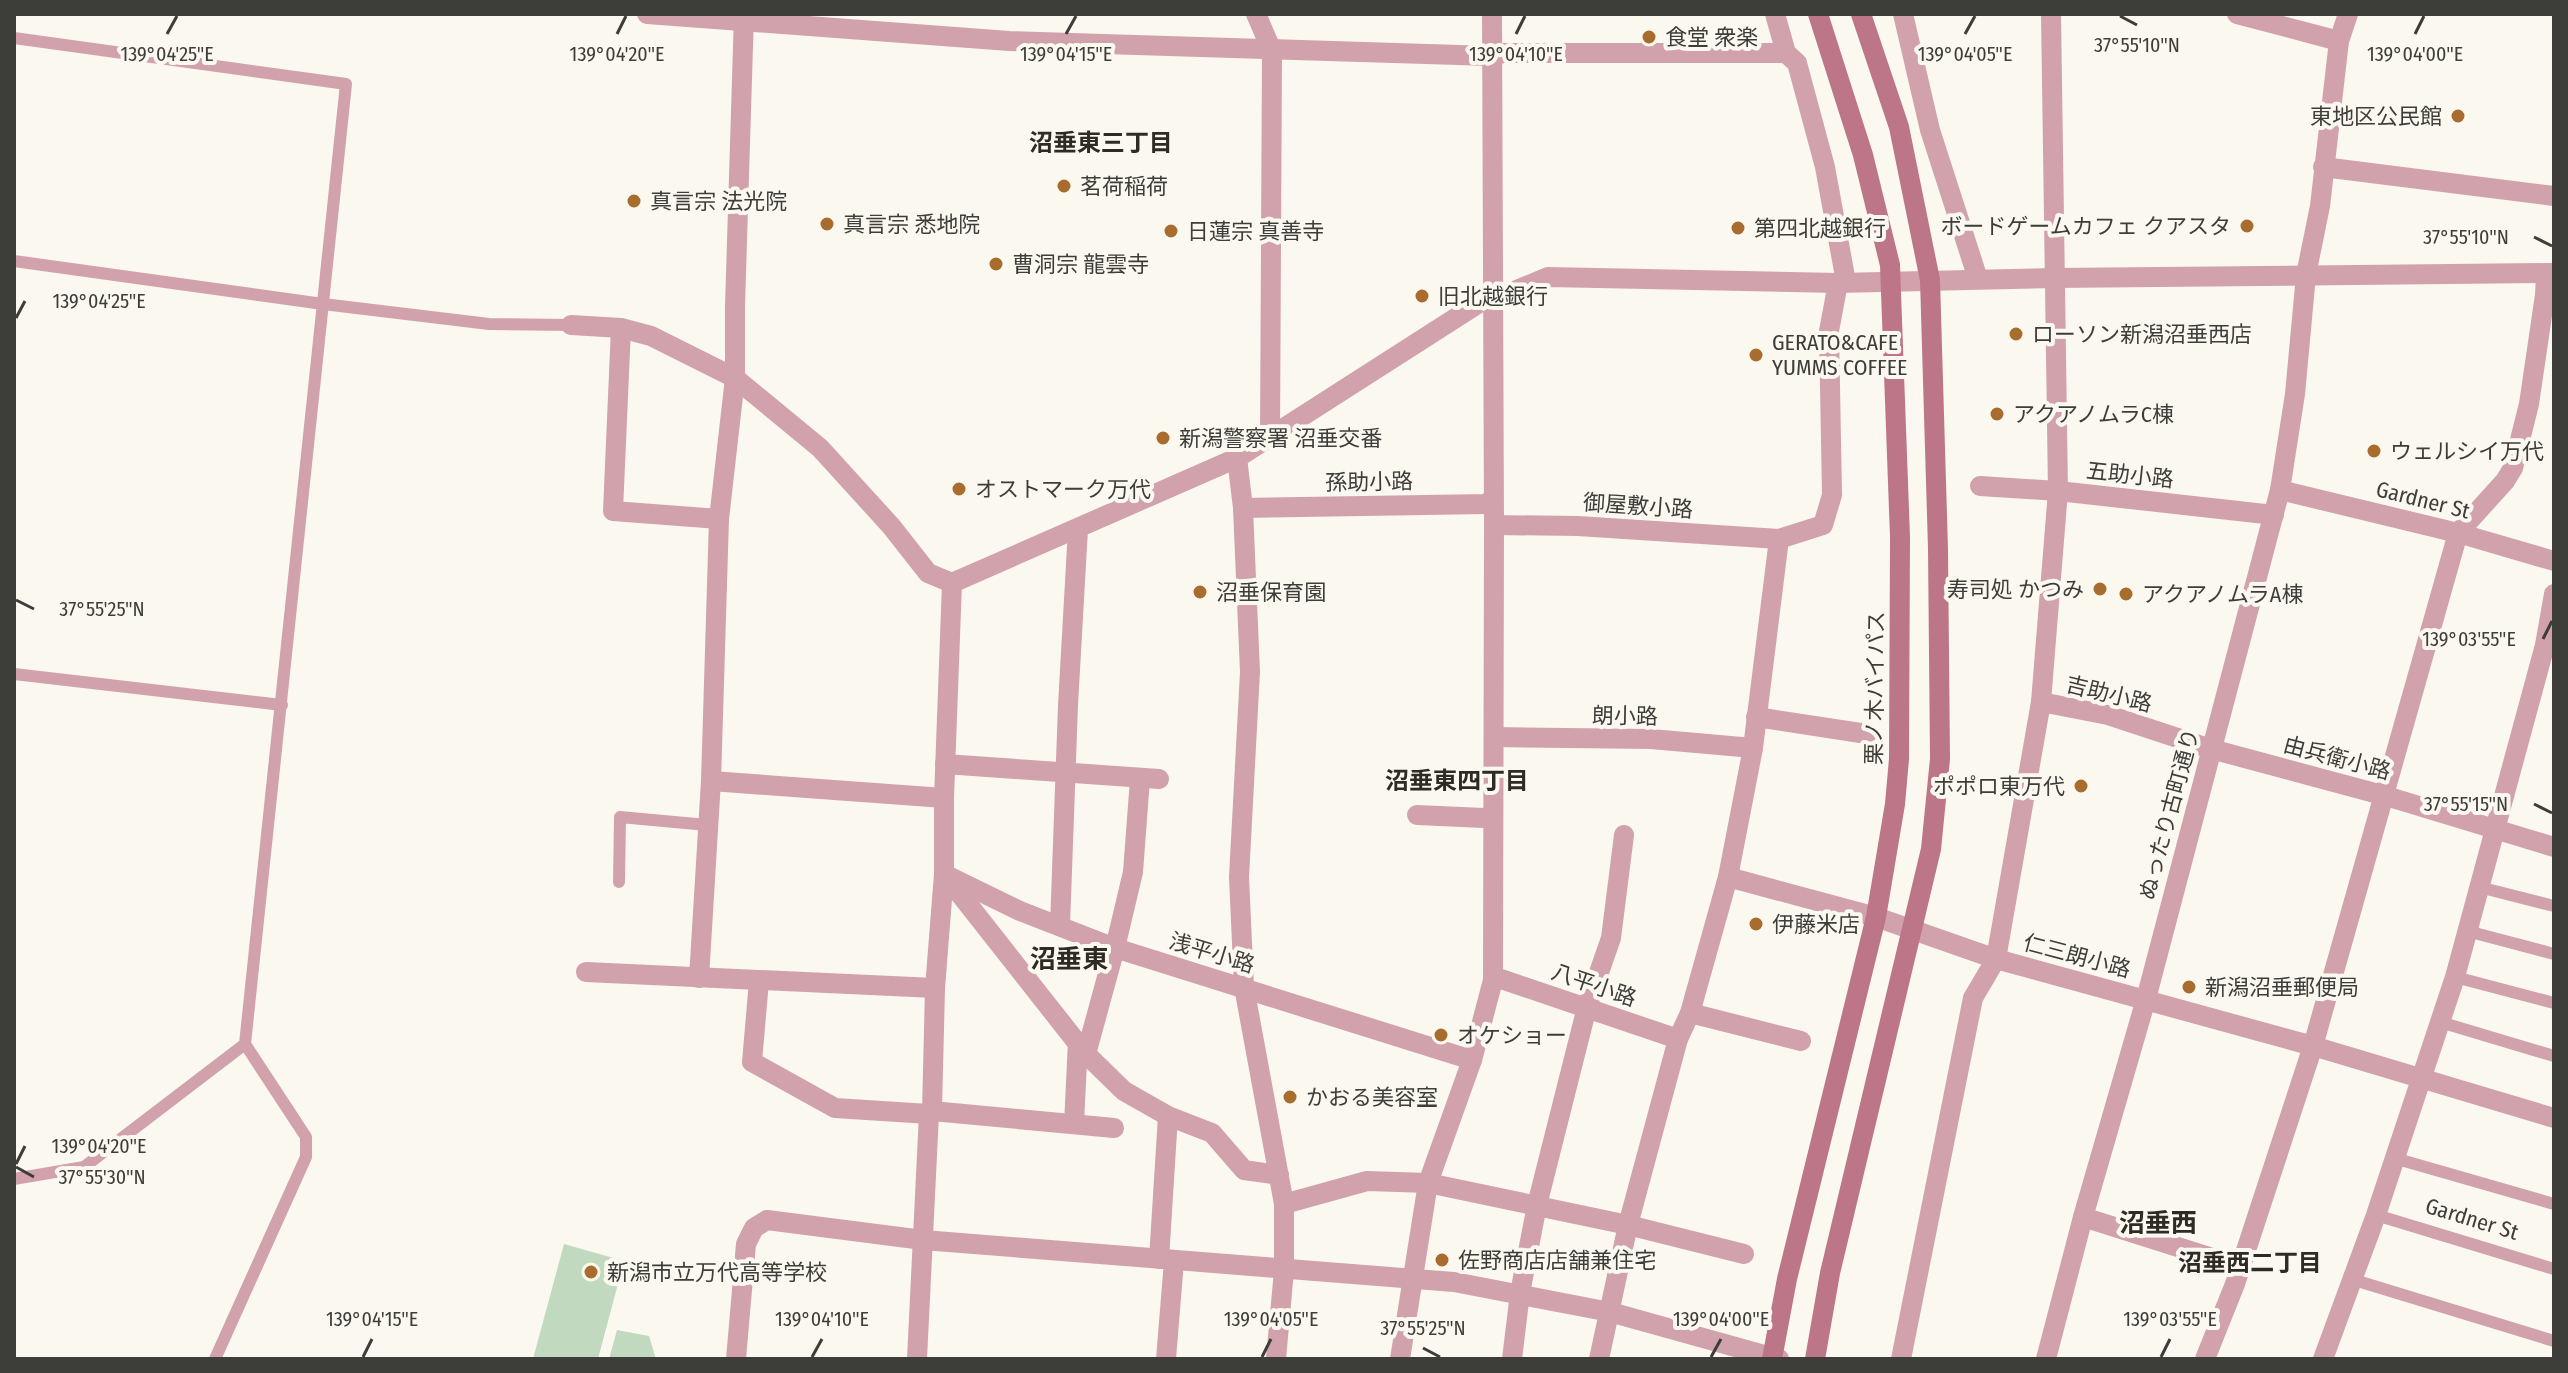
<svg xmlns="http://www.w3.org/2000/svg" width="2568" height="1373" viewBox="0 0 2568 1373" font-family="'Fira Sans Condensed','Noto Sans JP',sans-serif">
	<style>
		.green { fill: #c1d9bf }
		.lines { fill: none; stroke-linecap: round; stroke-linejoin: round }
		.service { stroke: #d2a2ac; stroke-width: 12 }
		.minor { stroke: #d2a2ac; stroke-width: 20 }
		.tertiary { stroke: #d2a2ac; stroke-width: 20 }
		.secondary { stroke: #bc7687; stroke-width: 20 }
		.ticks { fill: none; stroke: #3d3d39; stroke-width: 3 }
		.poi-dot { fill: #a96c2f; stroke: #fbf9ef; stroke-width: 3 }
		.labels { text-anchor: middle; dominant-baseline: central; stroke-width: 8; stroke-linejoin: round; paint-order: stroke }
		.poi-label { font-size: 22px; fill: #3d3d39; stroke: #fbf9ef; text-anchor: start }
		.street-label { font-size: 22px; fill: #3d3d39; stroke: #fbf9ef }
		.neighbourhood-label { font-size: 24px; font-weight: bold; fill: #2d2b24; stroke: #fbf9ef }
		.quarter-label { font-size: 26px; font-weight: bold; fill: #2d2b24; stroke: #fbf9ef }
		.ticks-label { font-size: 20px; text-anchor: middle; fill: #3d3d39; stroke: #fbf9ef; stroke-width: 8; stroke-linejoin: round; paint-order: stroke }
	</style>
	<rect width="100%" height="100%" fill="#fbf9ef"/>
	<g class="green">
		<polygon points="564,1244 624,1261 598,1359 533,1359"/>
		<polygon points="617,1330 649,1336 656,1359 609,1359"/>
	</g>
	<g class="lines">
		<g class="service">
			<polyline points="14,38 346,84 245,1044 84,1167 14,1179"/>
			<polyline points="14,261 323,304 489,324 571,325"/>
			<polyline points="14,674 282,705"/>
			<polyline points="619,882 620,817 707,825"/>
			<polyline points="2479,887 2554,906"/>
			<polyline points="2467,931 2554,954"/>
			<polyline points="2455,977 2554,1003"/>
			<polyline points="2440,1022 2554,1056"/>
			<polyline points="2394,1158 2554,1204"/>
			<polyline points="2376,1215 2554,1269"/>
			<polyline points="2351,1279 2554,1341"/>
			<polyline points="215,1359 306,1157 306,1137 245,1044"/>
		</g>
		<g class="minor">
			<polyline points="647,14 1009,41 1491,56 1503,53 1786,53"/>
			<polyline points="1256,14 1272,51 1270,436"/>
			<polyline points="1775,14 1786,53 1797,63 1825,167 1846,282"/>
			<polyline points="1903,14 1930,130 1978,279"/>
			<polyline points="2237,14 2339,41"/>
			<polyline points="2323,167 2554,196"/>
			<polyline points="571,325 621,328 651,336 735,378 820,448 891,526 928,573 952,583"/>
			<polyline points="621,328 613,511 719,519"/>
			<polyline points="1237,458 1243,508 1250,672 1239,877 1244,987 1284,1204 1284,1270 1276,1359"/>
			<polyline points="1980,486 2058,491 2274,515"/>
			<polyline points="2280,490 2458,533 2554,561"/>
			<polyline points="1243,508 1487,504 1493,498"/>
			<polyline points="1494,525 1578,526 1779,539 1823,525 1832,495 1829,331 1838,283"/>
			<polyline points="2041,702 2108,715 2211,749 2386,796 2554,847"/>
			<polyline points="1756,717 1867,734"/>
			<polyline points="1494,737 1651,739 1753,748"/>
			<polyline points="945,764 1159,779"/>
			<polyline points="711,781 944,798"/>
			<polyline points="1417,815 1484,818 1492,815"/>
			<polyline points="944,874 1020,911 1115,948 1472,1060"/>
			<polyline points="1728,877 1876,917 1996,959 2313,1046 2554,1118"/>
			<polyline points="949,880 1086,1054 1124,1091 1168,1116 1212,1133 1244,1170 1279,1175"/>
			<polyline points="1060,926 1068,705 1078,529"/>
			<polyline points="586,972 935,988"/>
			<polyline points="699,978 711,781 719,519 735,378 735,306 744,14"/>
			<polyline points="1493,980 1501,979 1678,1039"/>
			<polyline points="759,981 752,1062 835,1108 929,1114"/>
			<polyline points="1690,1013 1801,1041"/>
			<polyline points="1086,1054 1115,948 1133,872 1140,779"/>
			<polyline points="932,1111 1114,1128"/>
			<polyline points="1074,1124 1078,1041"/>
			<polyline points="1284,1204 1367,1181 1428,1183 1628,1225 1744,1254"/>
			<polyline points="2083,1217 2241,1267"/>
			<polyline points="1159,1259 1168,1116"/>
			<polyline points="736,1359 746,1244 754,1228 767,1220 923,1240 1454,1282 1610,1312 1779,1359"/>
			<polyline points="1166,1359 1174,1261"/>
			<polyline points="1512,1359 1520,1293 1537,1205 1587,1007 1611,938 1624,835"/>
			<polyline points="1599,1359 1628,1225 1678,1039 1690,1013 1728,877 1753,748 1779,539"/>
			<polyline points="1901,1359 1973,998 1996,959 2041,702 2058,491 2051,14"/>
			<polyline points="2046,1359 2083,1217 2146,999 2280,490 2295,394 2306,275 2320,206 2339,41 2348,14"/>
			<polyline points="2205,1359 2235,1284 2313,1046 2458,533 2505,481 2513,468 2529,404 2545,295 2546,273"/>
			<polyline points="2323,1359 2376,1215 2455,977 2545,645 2554,594"/>
		</g>
		<g class="tertiary">
			<polyline points="917,1359 929,1114 932,1111 935,988 944,874 944,798 952,583 1237,458 1479,303 1493,300 1548,277 1838,283 2054,278 2554,273"/>
			<polyline points="1400,1359 1428,1183 1472,1060 1493,980 1494,525 1492,14"/>
		</g>
		<g class="secondary">
			<polyline points="1772,1359 1787,1279 1876,917 1895,804 1899,759 1900,537 1890,265 1863,155 1818,14"/>
			<polyline points="1815,1359 1830,1273 1931,849 1940,759 1938,549 1930,280 1899,127 1861,14"/>
		</g>
	</g>
	<path class="ticks" d="M2120,16L2137,25M167,34L177,16M617,34L626,16M1066,34L1076,16M1516,34L1525,16M1965,34L1975,16M2415,34L2424,16M2534,237L2552,246M16,318L25,301M16,600L34,609M2543,639L2552,621M2534,804L2552,813M16,1164L25,1146M16,1167L34,1177M1423,1348L1440,1357M363,1357L372,1339M812,1357L822,1339M1262,1357L1271,1339M1711,1357L1721,1339M2161,1357L2170,1339"/>
	<g class="poi-dot">
		<circle cx="1649" cy="37" r="8"/>
		<circle cx="2458" cy="116" r="8"/>
		<circle cx="1064" cy="186" r="8"/>
		<circle cx="634" cy="201" r="8"/>
		<circle cx="827" cy="224" r="8"/>
		<circle cx="2247" cy="226" r="8"/>
		<circle cx="1738" cy="228" r="8"/>
		<circle cx="1171" cy="231" r="8"/>
		<circle cx="996" cy="264" r="8"/>
		<circle cx="1422" cy="296" r="8"/>
		<circle cx="2016" cy="334" r="8"/>
		<circle cx="1756" cy="355" r="8"/>
		<circle cx="1997" cy="414" r="8"/>
		<circle cx="1163" cy="438" r="8"/>
		<circle cx="2374" cy="451" r="8"/>
		<circle cx="959" cy="489" r="8"/>
		<circle cx="2100" cy="589" r="8"/>
		<circle cx="1200" cy="592" r="8"/>
		<circle cx="2126" cy="594" r="8"/>
		<circle cx="2081" cy="786" r="8"/>
		<circle cx="1756" cy="924" r="8"/>
		<circle cx="2189" cy="987" r="8"/>
		<circle cx="1441" cy="1035" r="8"/>
		<circle cx="1290" cy="1097" r="8"/>
		<circle cx="1442" cy="1260" r="8"/>
		<circle cx="591" cy="1272" r="8"/>
	</g>
	<g class="labels">
		<g class="poi-label">
			<text x="1665" y="37">食堂 衆楽</text>
			<text x="2442" y="116" text-anchor="end">東地区公民館</text>
			<text x="1080" y="186">茗荷稲荷</text>
			<text x="650" y="201">真言宗 法光院</text>
			<text x="843" y="224">真言宗 悉地院</text>
			<text x="2231" y="226" text-anchor="end">ボードゲームカフェ クアスタ</text>
			<text x="1754" y="228">第四北越銀行</text>
			<text x="1187" y="231">日蓮宗 真善寺</text>
			<text x="1012" y="264">曹洞宗 龍雲寺</text>
			<text x="1438" y="296">旧北越銀行</text>
			<text x="2032" y="334">ローソン新潟沼垂西店</text>
			<text x="1772" y="342">GERATO&amp;CAFE<tspan x="1772" dy="25">YUMMS COFFEE</tspan></text>
			<text x="2013" y="414">アクアノムラC棟</text>
			<text x="1179" y="438">新潟警察署 沼垂交番</text>
			<text x="2390" y="451">ウェルシイ万代</text>
			<text x="975" y="489">オストマーク万代</text>
			<text x="2084" y="589" text-anchor="end">寿司処 かつみ</text>
			<text x="1216" y="592">沼垂保育園</text>
			<text x="2142" y="594">アクアノムラA棟</text>
			<text x="2065" y="786" text-anchor="end">ポポロ東万代</text>
			<text x="1772" y="924">伊藤米店</text>
			<text x="2205" y="987">新潟沼垂郵便局</text>
			<text x="1457" y="1035">オケショー</text>
			<text x="1306" y="1097">かおる美容室</text>
			<text x="1458" y="1260">佐野商店店舗兼住宅</text>
			<text x="607" y="1272">新潟市立万代高等学校</text>
		</g>
		<g class="street-label">
			<text transform="translate(2130 475) rotate(6)">五助小路</text>
			<text transform="translate(1369 482) rotate(-1)">孫助小路</text>
			<text transform="translate(2423 500) rotate(14)">Gardner St</text>
			<text transform="translate(1638 506) rotate(4)">御屋敷小路</text>
			<text transform="translate(1875 688) rotate(-89)">栗ノ木バイパス</text>
			<text transform="translate(2109 694) rotate(14)">吉助小路</text>
			<text transform="translate(1625 716) rotate(1)">朗小路</text>
			<text transform="translate(2337 758) rotate(15)">由兵衛小路</text>
			<text transform="translate(2169 814) rotate(-75)">ぬったり古町通り</text>
			<text transform="translate(1212 953) rotate(17)">浅平小路</text>
			<text transform="translate(2077 956) rotate(15)">仁三朗小路</text>
			<text transform="translate(1594 985) rotate(19)">八平小路</text>
			<text transform="translate(2472 1219) rotate(17)">Gardner St</text>
		</g>
		<g class="neighbourhood-label">
			<text x="1101" y="143">沼垂東三丁目</text>
			<text x="1457" y="781">沼垂東四丁目</text>
			<text x="2250" y="1263">沼垂西二丁目</text>
		</g>
		<g class="quarter-label">
			<text x="1069" y="959">沼垂東</text>
			<text x="2158" y="1223">沼垂西</text>
		</g>
	</g>
	<g class="ticks-label">
		<text x="2137" y="52">37°55'10"N</text>
		<text x="167" y="61">139°04'25"E</text>
		<text x="617" y="61">139°04'20"E</text>
		<text x="1066" y="61">139°04'15"E</text>
		<text x="1516" y="61">139°04'10"E</text>
		<text x="1965" y="61">139°04'05"E</text>
		<text x="2415" y="61">139°04'00"E</text>
		<text x="2466" y="244">37°55'10"N</text>
		<text x="99" y="308">139°04'25"E</text>
		<text x="102" y="616">37°55'25"N</text>
		<text x="2469" y="646">139°03'55"E</text>
		<text x="2466" y="811">37°55'15"N</text>
		<text x="99" y="1153">139°04'20"E</text>
		<text x="102" y="1184">37°55'30"N</text>
		<text x="372" y="1326">139°04'15"E</text>
		<text x="822" y="1326">139°04'10"E</text>
		<text x="1271" y="1326">139°04'05"E</text>
		<text x="1721" y="1326">139°04'00"E</text>
		<text x="2170" y="1326">139°03'55"E</text>
		<text x="1423" y="1335">37°55'25"N</text>
	</g>
	<rect width="2568" height="1373" fill="none" stroke="#3d3d39" stroke-width="32"/>
</svg>
